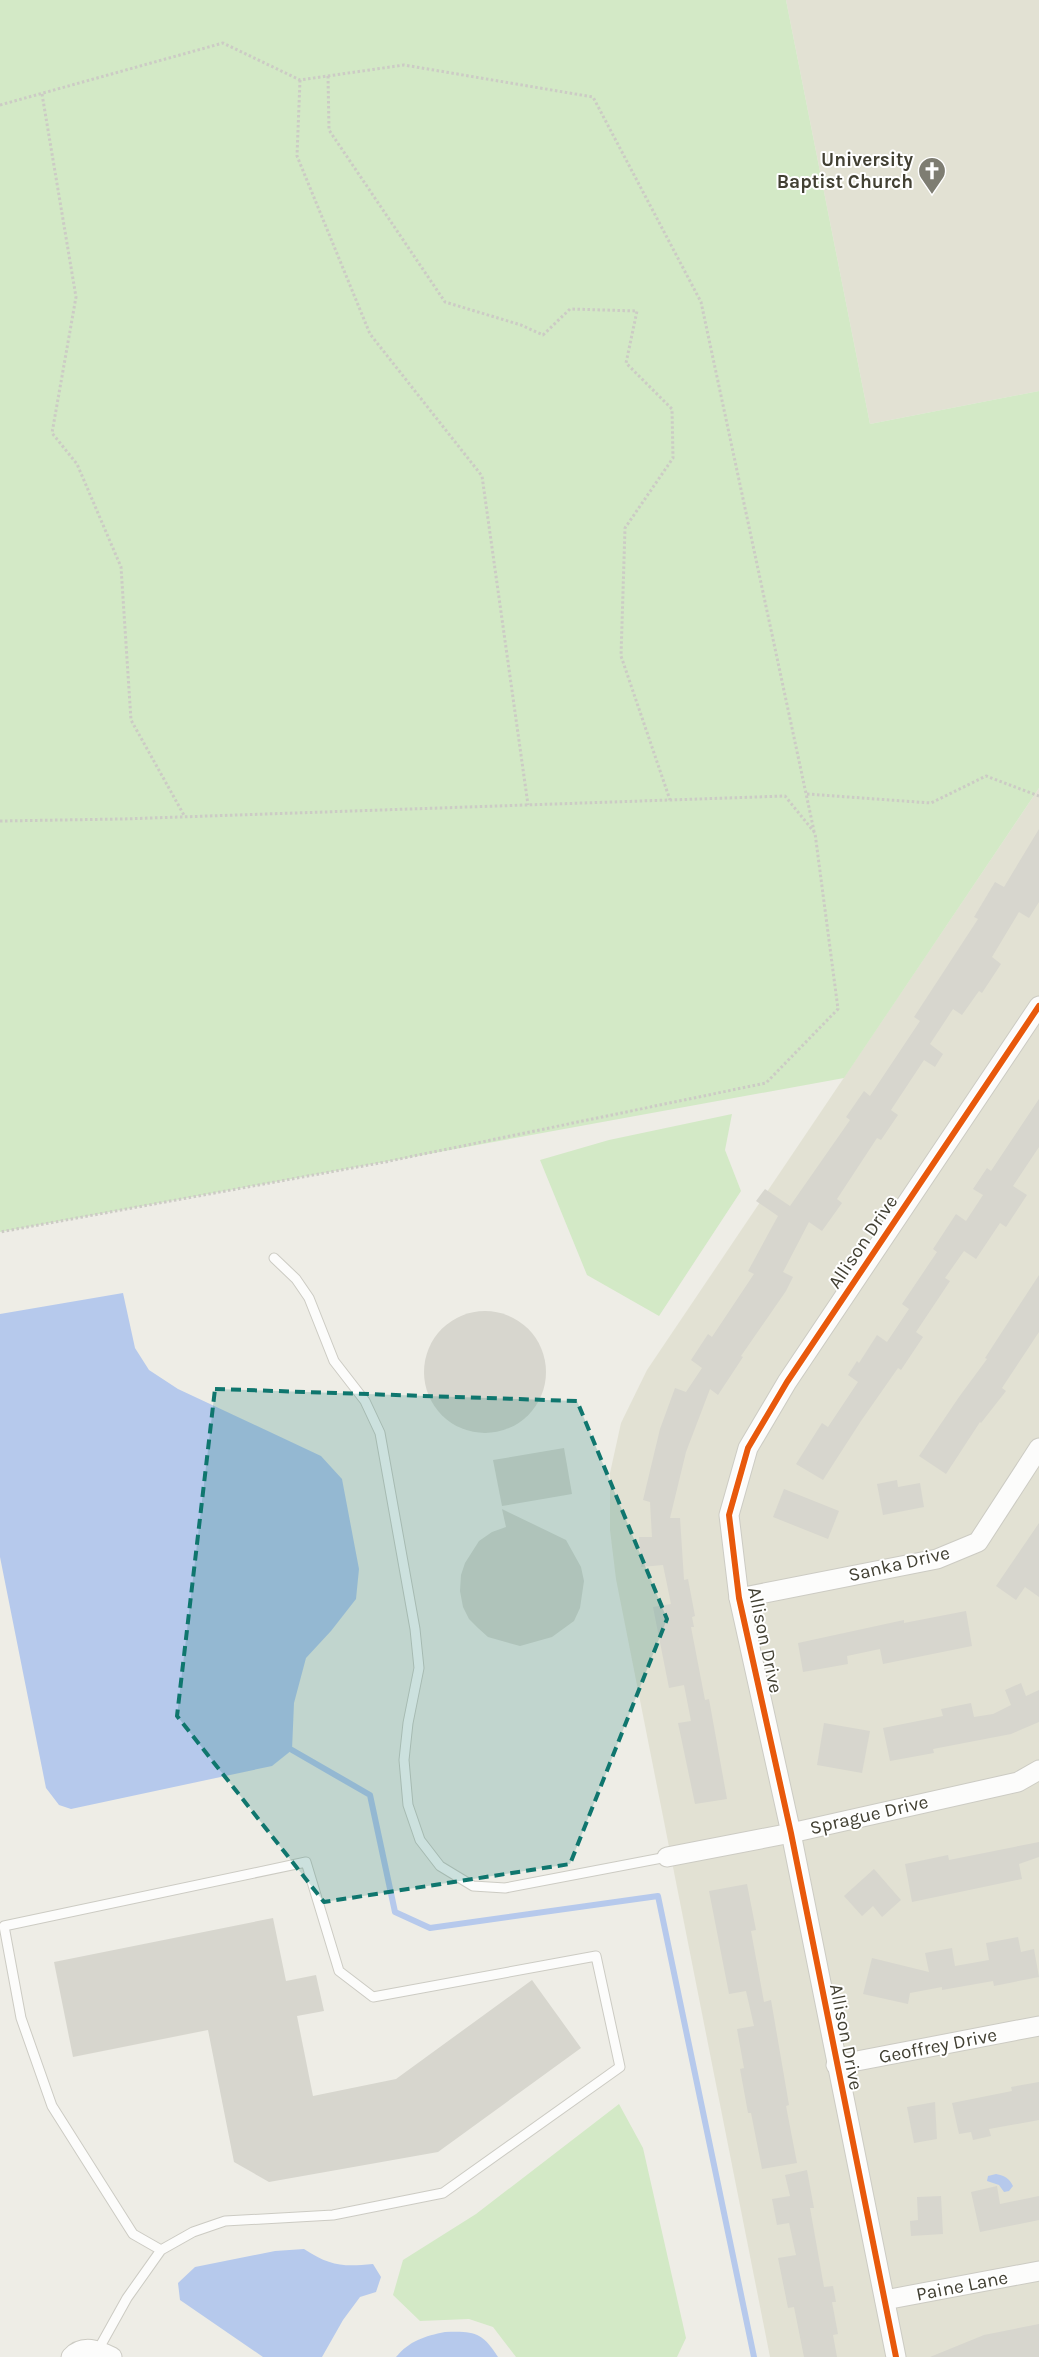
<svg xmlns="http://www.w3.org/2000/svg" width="1039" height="2357" viewBox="0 0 1039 2357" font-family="Karla,sans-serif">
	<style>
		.residential { fill: #e2e1d3 }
		.green { fill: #d3e9c6 }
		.water { fill: #b6c9ec }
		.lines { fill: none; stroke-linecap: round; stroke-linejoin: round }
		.stream { stroke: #b6c9ec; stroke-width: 6 }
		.building { fill: #d7d6ce }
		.lane-casing { stroke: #cccbc3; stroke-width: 11 }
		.street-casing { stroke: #cccbc3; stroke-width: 21 }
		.path { stroke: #cccbc5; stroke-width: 3; stroke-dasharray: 2.5 2.5; stroke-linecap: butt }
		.lane { stroke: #fcfcfb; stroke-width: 9 }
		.street { stroke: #fcfcfb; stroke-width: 19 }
		.cycleway-casing { stroke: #fff; stroke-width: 9 }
		.cycleway { stroke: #e8590c; stroke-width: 6 }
		.marked { fill: #0f766e; fill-opacity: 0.2; stroke: #0f766e; stroke-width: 4; stroke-dasharray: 10 6; stroke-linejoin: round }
		.labels { text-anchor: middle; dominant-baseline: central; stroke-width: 4; stroke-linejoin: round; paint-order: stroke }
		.poi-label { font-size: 19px; font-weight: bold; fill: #424033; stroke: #fff; text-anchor: end }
		.street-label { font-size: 19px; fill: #424033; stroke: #fff }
	</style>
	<rect width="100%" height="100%" fill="#eeede6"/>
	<g class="residential">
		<polygon points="786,0 1039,0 1039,391 870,424"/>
		<polygon points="1039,788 1039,2357 770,2357 616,1579 610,1530 610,1473 621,1423 647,1370"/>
	</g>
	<g class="green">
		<polygon points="0,0 786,0 870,424 1039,391 1039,788 844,1078 0,1232"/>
		<polygon points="732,1114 725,1150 741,1191 659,1316 587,1275 540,1160 609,1140"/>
		<polygon points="619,2104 643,2148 686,2338 677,2357 516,2357 493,2327 469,2319 420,2321 393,2295 403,2260 476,2214"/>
	</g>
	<g class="water">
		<polygon points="123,1293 135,1348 149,1370 178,1389 321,1456 342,1479 359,1569 356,1599 331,1631 306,1658 294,1703 292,1750 272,1766 71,1809 59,1805 46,1788 0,1557 0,1314"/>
		<path d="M996,2174C1005,2176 1009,2178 1013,2186L1009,2191L1004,2192L999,2185L987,2181L988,2176Z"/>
		<path d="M304,2249C330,2266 343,2267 373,2264L381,2277L376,2292L360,2297L343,2320L322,2357H263L180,2300L178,2283L195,2267L275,2251Z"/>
		<path d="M445,2332C474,2331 482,2332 498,2357H396C409,2341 425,2336 445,2332Z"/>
	</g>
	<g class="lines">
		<polyline class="stream" points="292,1750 370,1795 395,1912 430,1928 658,1896 754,2357"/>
	</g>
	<g class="building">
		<polygon points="1039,829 1039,902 1029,918 1019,912 992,957 1001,964 982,993 979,991 962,1015 953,1009 930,1044 943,1054 935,1067 924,1060 891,1110 898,1115 881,1140 877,1138 837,1199 842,1203 822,1231 809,1222 783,1272 793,1277 786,1291 741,1356 743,1357 718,1395 710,1389 686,1452 670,1518 680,1518 684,1580 688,1579 695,1616 692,1617 694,1627 691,1627 705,1700 709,1699 727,1799 695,1804 678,1723 691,1721 684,1685 669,1688 653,1607 671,1604 663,1565 641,1567 639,1537 652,1537 650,1502 643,1500 660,1429 675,1388 686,1392 702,1368 691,1360 708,1334 712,1337 754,1274 748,1271 778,1216 756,1201 765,1189 790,1206 850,1120 846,1117 864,1091 870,1096 920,1021 914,1017 978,919 974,917 995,882 1004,887"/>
		<polygon points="1039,1099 1039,1147 1013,1186 1027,1195 1006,1227 1000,1223 976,1259 964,1251 945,1278 950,1281 916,1332 923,1337 901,1370 898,1368 861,1421 823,1480 796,1464 822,1423 828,1427 858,1382 848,1375 857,1361 859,1363 877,1335 887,1342 909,1309 902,1304 937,1252 933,1249 956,1214 966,1221 983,1195 973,1189 987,1168 991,1171"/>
		<polygon points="1039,1275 1039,1332 1002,1388 1006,1391 981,1423 980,1422 946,1474 919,1456 959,1397 987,1359 985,1358"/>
		<circle cx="485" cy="1372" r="61"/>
		<polygon points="564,1448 572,1494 502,1506 493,1460"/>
		<polygon points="897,1480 898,1487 920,1483 924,1507 883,1515 877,1484"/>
		<polygon points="784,1489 839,1511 828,1539 773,1517"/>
		<polygon points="502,1509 566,1540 581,1567 584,1581 580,1608 574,1621 552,1637 520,1646 488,1637 478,1628 469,1619 463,1607 460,1591 461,1575 465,1563 479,1541 492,1532 506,1527"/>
		<polygon points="1039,1523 1039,1597 1025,1587 1016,1600 996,1586"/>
		<polygon points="966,1611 972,1646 883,1664 880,1649 847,1656 848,1664 803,1672 798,1643 904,1620 904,1623"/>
		<polygon points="1021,1683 1026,1696 1039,1690 1039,1722 1011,1734 933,1749 934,1753 890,1761 883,1728 943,1716 941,1709 971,1703 974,1717 993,1714 1011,1705 1005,1690"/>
		<polygon points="824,1723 870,1731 862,1773 817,1765"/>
		<polygon points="1039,1842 1039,1857 1019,1864 1022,1879 912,1902 905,1864 948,1855 949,1860"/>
		<polygon points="874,1869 901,1900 882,1917 873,1906 862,1916 844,1896"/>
		<polygon points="747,1884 756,1930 751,1931 764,2002 771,2000 789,2105 786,2106 797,2163 762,2169 751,2113 748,2113 740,2069 744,2068 737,2029 754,2026 746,1991 729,1994 709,1891"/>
		<polygon points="273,1918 286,1981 316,1975 324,2011 297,2016 313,2096 396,2079 532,1980 581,2048 438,2152 269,2182 234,2162 208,2030 73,2057 54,1962"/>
		<polygon points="1018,1937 1021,1952 1034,1949 1039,1977 994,1986 993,1981 942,1990 942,1987 910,1993 908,2004 863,1994 872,1958 929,1972 925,1953 952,1948 955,1966 989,1960 986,1943"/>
		<polygon points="1039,2082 1039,2120 989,2129 991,2136 973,2140 971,2132 959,2134 952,2103 1012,2091 1011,2087"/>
		<polygon points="935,2102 937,2139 914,2143 907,2107"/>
		<polygon points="807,2170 814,2208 810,2208 824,2287 833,2286 836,2302 832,2302 838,2334 833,2335 837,2357 804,2357 794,2307 788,2308 778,2258 796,2255 789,2223 777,2225 772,2199 790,2196 785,2175"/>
		<polygon points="997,2186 1000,2204 1039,2196 1039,2220 980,2232 971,2192"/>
		<polygon points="941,2196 943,2234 911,2236 910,2221 918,2220 917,2197"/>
		<polygon points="1039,2324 1039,2357 930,2357 984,2335"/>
	</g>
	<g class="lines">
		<defs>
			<g id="lane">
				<polyline points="274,1258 296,1279 309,1298 334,1361 365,1401 380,1433 415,1629 419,1668 408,1723 404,1760 408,1805 420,1840 440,1866 473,1886 505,1888 667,1857"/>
				<polyline points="98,2350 127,2298 161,2250 193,2232 225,2221 333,2215 443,2193 620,2067 596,1956 373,1997 339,1971 306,1862 4,1926 21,2018 52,2106 133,2234 161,2250"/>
			</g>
			<g id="street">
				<polyline points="739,1598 937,1559 978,1542 1039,1448"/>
				<polyline points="667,1857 791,1833 1018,1782 1039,1770"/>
				<polyline points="836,2065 1039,2026"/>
				<polyline points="885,2300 1039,2271"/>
				<path d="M71,2357C83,2344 98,2350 112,2357"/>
				<polyline points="896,2357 791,1833 739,1598 729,1515 748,1448 787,1382 1039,1006"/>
			</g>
		</defs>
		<use href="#lane" class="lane-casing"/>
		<use href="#street" class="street-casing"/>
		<g class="path">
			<polyline points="328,76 329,130 445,302 521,325 543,335 570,309 637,311 626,363 672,409 673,458 625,528 621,656 670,800"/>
			<polyline points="300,80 297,156 370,334 482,476 528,805"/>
			<polyline points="42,94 76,297 52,433 77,464 121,567 131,720 185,817"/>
			<polyline points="0,105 223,43 300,80 404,65 593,97 701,302 814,831"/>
			<polyline points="807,794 931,803 986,776 1039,796"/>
			<polyline points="0,821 122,819 785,796 815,833 838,1009 766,1083 385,1162 0,1232"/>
		</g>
		<use href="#lane" class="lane"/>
		<use href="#street" class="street"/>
		<defs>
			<polyline id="cycleway" points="896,2357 791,1833 739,1598 729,1515 748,1448 787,1382 1039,1006"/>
		</defs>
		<use href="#cycleway" class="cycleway-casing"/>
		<use href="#cycleway" class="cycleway"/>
	</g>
	<path class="marked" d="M215,1389L577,1401L667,1619L570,1864L324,1902L177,1716Z"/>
	<defs>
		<symbol id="church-pin" viewBox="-11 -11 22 30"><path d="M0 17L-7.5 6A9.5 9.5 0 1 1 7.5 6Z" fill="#7e7d72" stroke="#fff"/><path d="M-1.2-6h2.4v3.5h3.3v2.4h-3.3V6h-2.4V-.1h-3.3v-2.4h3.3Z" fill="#fff"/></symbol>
	</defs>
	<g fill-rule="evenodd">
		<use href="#church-pin" x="916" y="155" width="32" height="43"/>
	</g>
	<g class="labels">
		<g class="poi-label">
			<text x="913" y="160">University<tspan x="913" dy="22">Baptist Church</tspan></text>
		</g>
		<g class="street-label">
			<text transform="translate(863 1242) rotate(-56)">Allison Drive</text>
			<text transform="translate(899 1564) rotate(-13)">Sanka Drive</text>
			<text transform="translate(765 1640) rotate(78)">Allison Drive</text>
			<text transform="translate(869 1815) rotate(-13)">Sprague Drive</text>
			<text transform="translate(846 2037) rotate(79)">Allison Drive</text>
			<text transform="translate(938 2046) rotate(-11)">Geoffrey Drive</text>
			<text transform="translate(962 2286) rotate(-11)">Paine Lane</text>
		</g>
	</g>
</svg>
